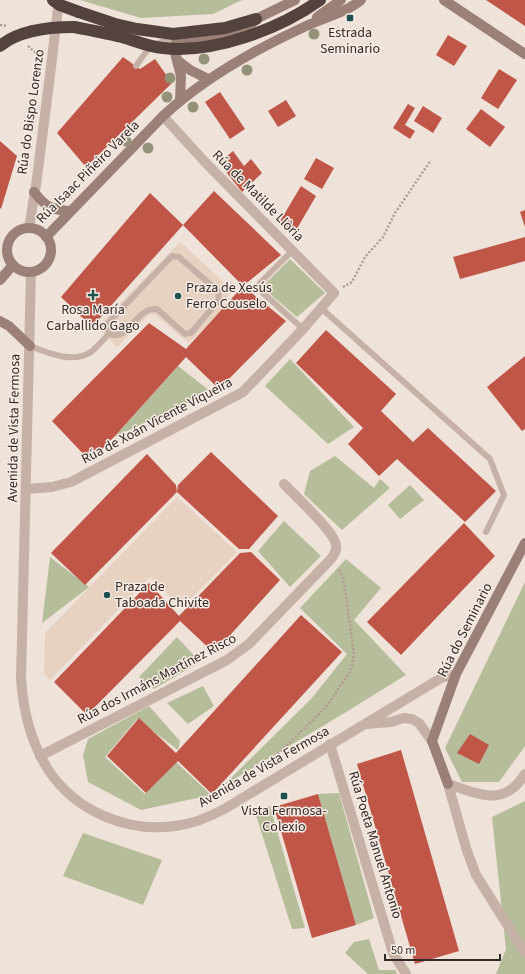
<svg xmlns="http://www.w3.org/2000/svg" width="525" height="974" viewBox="0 0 525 974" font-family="'Source Sans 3',sans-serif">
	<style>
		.green { fill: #b6bd9a }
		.plaza { fill: #e7d1c0 }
		.building { fill: #bf5647 }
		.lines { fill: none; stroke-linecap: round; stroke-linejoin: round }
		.path { stroke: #b29b90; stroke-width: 2.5; stroke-dasharray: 2 2; stroke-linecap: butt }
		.lane { stroke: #c6b1a6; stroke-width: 6 }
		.street { stroke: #c6b1a6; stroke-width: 10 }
		.secondary { stroke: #9a8077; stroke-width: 10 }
		.highway { stroke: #53423e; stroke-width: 12 }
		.highway-bridge { stroke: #53423e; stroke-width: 12 }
		.tree { fill: #939279 }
		.poi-dot { fill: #1e524f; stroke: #f8ede5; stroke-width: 1.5 }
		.labels { text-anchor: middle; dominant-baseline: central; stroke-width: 3; stroke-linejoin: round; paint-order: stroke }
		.poi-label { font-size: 14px; fill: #332926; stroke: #f8ede5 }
		.street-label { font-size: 14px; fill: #332926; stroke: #f8ede5 }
	</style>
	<rect width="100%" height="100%" fill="#efe2d9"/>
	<g class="green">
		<polygon points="80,0 242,0 213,14 141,18"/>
		<polygon points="290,259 325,293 297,317 262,287"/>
		<polygon points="290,359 354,427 328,444 265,386"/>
		<polygon points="178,366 211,392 114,437"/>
		<polygon points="335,456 374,488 380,479 390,488 342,530 304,494 310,471"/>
		<polygon points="410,485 424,500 400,519 388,505"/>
		<polygon points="284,521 321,556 290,587 258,551"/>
		<polygon points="50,557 89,587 42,623"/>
		<polygon points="346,559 381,588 354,620 406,675 333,720 224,785 311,699 347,654 300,608"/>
		<polygon points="525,582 525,746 499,782 462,782 445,748"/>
		<polygon points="177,637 200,662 154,689 139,677"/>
		<polygon points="203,686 214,706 188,724 167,703"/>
		<polygon points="149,706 180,741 178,750 137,719 105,757 145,794 176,762 211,795 141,810 88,782 83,755 88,739"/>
		<polygon points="339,793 374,918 356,925 318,794"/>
		<polygon points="525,801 525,974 496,974 506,949 492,817"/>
		<polygon points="270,806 305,928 292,929 255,812"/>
		<polygon points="83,833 162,860 143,905 63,876"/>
		<polygon points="369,939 379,970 396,970 397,974 368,974 345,953 354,942"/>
	</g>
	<g class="plaza">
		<polygon points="180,242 233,291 223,301 227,305 189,343 155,315 149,315 117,347 97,327"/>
		<polygon points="177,497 237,552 182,608 150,577 50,680 44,674 45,633"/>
	</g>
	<g class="building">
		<polygon points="486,0 525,0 525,26"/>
		<polygon points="448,35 467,46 454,66 436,55"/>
		<polygon points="123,57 140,69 155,59 172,83 86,167 57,133"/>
		<polygon points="499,69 517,80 498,109 481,98"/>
		<polygon points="220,92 245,129 230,139 205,102"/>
		<polygon points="286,100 296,116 278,127 268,111"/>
		<polygon points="408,104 415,108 405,125 415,131 410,139 393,128"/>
		<polygon points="423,106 442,118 433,133 414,121"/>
		<polygon points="481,109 505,127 490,147 466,129"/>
		<polygon points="0,141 17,156 1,209 0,208"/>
		<polygon points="233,151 244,166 251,159 262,173 242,192 219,163"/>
		<polygon points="316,158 334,168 322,189 304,179"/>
		<polygon points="301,186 316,196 295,232 279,223"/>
		<polygon points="214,191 281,255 243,286 183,225"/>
		<polygon points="150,193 183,225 92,327 61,297"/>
		<polygon points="525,210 525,227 520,212"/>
		<polygon points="525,237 525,261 460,279 453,257"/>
		<polygon points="243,286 286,321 219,389 186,357 114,437 90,461 52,421 149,323 186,349"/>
		<polygon points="326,330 396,394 381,411 413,442 428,428 496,491 465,522 397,459 379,476 348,444 363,428 296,363"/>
		<polygon points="525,356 525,429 522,431 487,387"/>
		<polygon points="211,452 278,516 249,549 239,549 177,492 178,485"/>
		<polygon points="147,454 176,485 177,492 85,585 51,553"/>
		<polygon points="464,523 495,556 401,655 367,622"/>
		<polygon points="251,552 280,580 214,653 180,621 87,715 54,682 149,583 179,616 240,553"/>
		<polygon points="301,615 342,652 212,794 178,761 146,793 107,756 139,718 176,753"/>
		<polygon points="470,734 489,745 479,764 457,753"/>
		<polygon points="401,750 459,951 415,964 357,764"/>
		<polygon points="318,794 356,925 312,938 274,807"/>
	</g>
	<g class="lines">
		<g class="path">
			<polyline points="0,25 7,26"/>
			<polyline points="28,46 39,56"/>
			<polyline points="343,287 352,282 365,257 383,237 395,213 431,160"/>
			<polyline points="275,757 326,707 349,673 352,665 354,655 346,595 343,579 339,569"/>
		</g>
		<g class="lane">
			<path d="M136,66C150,46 152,40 178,41"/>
			<polyline points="292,251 260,283 259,287 262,292 303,329"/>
			<path d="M172,256L179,257L218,291L219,300L191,333L185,334L157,309C135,307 130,342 109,334L107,328L108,323Z"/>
			<polyline points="321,308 490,459 504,495 486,532"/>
			<path d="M30,346C48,353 73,364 91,352C97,347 103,340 109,334"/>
		</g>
		<g class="street">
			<polyline points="29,228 37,178 51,67 59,0"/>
			<path d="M31,272L21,678C23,711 31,743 49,771C76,811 127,833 175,826C193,824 210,817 226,808L441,678L456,674"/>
			<polyline points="26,489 52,487 71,482 243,392 303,329 334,293 204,161 163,116"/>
			<polyline points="366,724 391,722 404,718 412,719 419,723 432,741"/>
			<polyline points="330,744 393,953 406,974"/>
			<path d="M40,756L227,660L249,644L331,559C334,555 337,550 336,545C335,532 295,496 284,484"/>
			<polyline points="448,784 467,851 476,875 525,953"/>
			<path d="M448,784C479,794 504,808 525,774"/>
		</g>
		<g class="secondary">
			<polyline points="444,0 525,54"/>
			<polyline points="317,17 341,0"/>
			<polyline points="177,60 190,70 208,79"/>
			<polyline points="180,100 181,76 174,49 176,43 184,40 236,32 248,28 256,19 295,0"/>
			<path d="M34,192C46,207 51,210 70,211"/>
			<circle cx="29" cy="250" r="22"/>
			<path d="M46,237L163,116C204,78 254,50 304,27C323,18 345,13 361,0"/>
			<polyline points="0,280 13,265"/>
			<polyline points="0,321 9,326 30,346"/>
			<polyline points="448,784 432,741 456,674 525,543"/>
		</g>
		<g class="highway">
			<polyline points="79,12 115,24 137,29 173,34 225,28 256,19"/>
			<path d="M74,27C90,30 106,33 122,37C136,41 149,47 163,48C213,54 280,29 320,0"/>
		</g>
		<g class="highway-bridge">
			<polyline points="53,0 60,5 79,12"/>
			<path d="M0,46C19,30 50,27 74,27"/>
		</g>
	</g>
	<g class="tree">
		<circle cx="314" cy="34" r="5.5"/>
		<circle cx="204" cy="59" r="5.5"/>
		<circle cx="247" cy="70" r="5.5"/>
		<circle cx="170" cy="78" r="5.5"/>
		<circle cx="167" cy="97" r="5.5"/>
		<circle cx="193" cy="107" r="5.5"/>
		<circle cx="126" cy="141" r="5.5"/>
		<circle cx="148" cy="148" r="5.5"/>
	</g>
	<g class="poi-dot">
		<rect x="346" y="14" width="8" height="8" rx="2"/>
		<path d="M91 289h4v4h4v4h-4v4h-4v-4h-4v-4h4z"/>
		<circle cx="178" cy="296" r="4"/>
		<circle cx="107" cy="595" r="4"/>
		<rect x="280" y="792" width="8" height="8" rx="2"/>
	</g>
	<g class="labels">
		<g class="poi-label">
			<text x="350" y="33">Estrada<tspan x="350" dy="16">Seminario</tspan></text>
			<text x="186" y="288" text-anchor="start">Praza de Xesús<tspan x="186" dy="16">Ferro Couselo</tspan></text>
			<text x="93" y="310">Rosa María<tspan x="93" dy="16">Carballido Gago</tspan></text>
			<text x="115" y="587" text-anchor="start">Praza de<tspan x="115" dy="16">Taboada Chivite</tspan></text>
			<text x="284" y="811">Vista Fermosa-<tspan x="284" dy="16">Colexio</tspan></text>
		</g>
		<g class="street-label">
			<text transform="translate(31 112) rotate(-82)">Rúa do Bispo Lorenzo</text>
			<text transform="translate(88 172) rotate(-45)">Rúa Isaac Piñeiro Varela</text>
			<text transform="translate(258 196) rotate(45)">Rúa de Matilde Llòria</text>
			<text transform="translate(157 421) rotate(-28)">Rúa de Xoán Vicente Viqueira</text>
			<text transform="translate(14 428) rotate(-89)">Avenida de Vista Fermosa</text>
			<text transform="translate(465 630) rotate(-63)">Rúa do Seminario</text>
			<text transform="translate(157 679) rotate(-28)">Rúa dos Irmáns Martínez Risco</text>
			<text transform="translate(264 767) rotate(-30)">Avenida de Vista Fermosa</text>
			<text transform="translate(375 845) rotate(73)">Rúa Poeta Manuel Antonio</text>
		</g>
	</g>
	<path d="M385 954v6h115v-6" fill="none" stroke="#332926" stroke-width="2"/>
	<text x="391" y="954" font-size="12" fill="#332926" stroke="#f8ede5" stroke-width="3" paint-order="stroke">50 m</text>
</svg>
